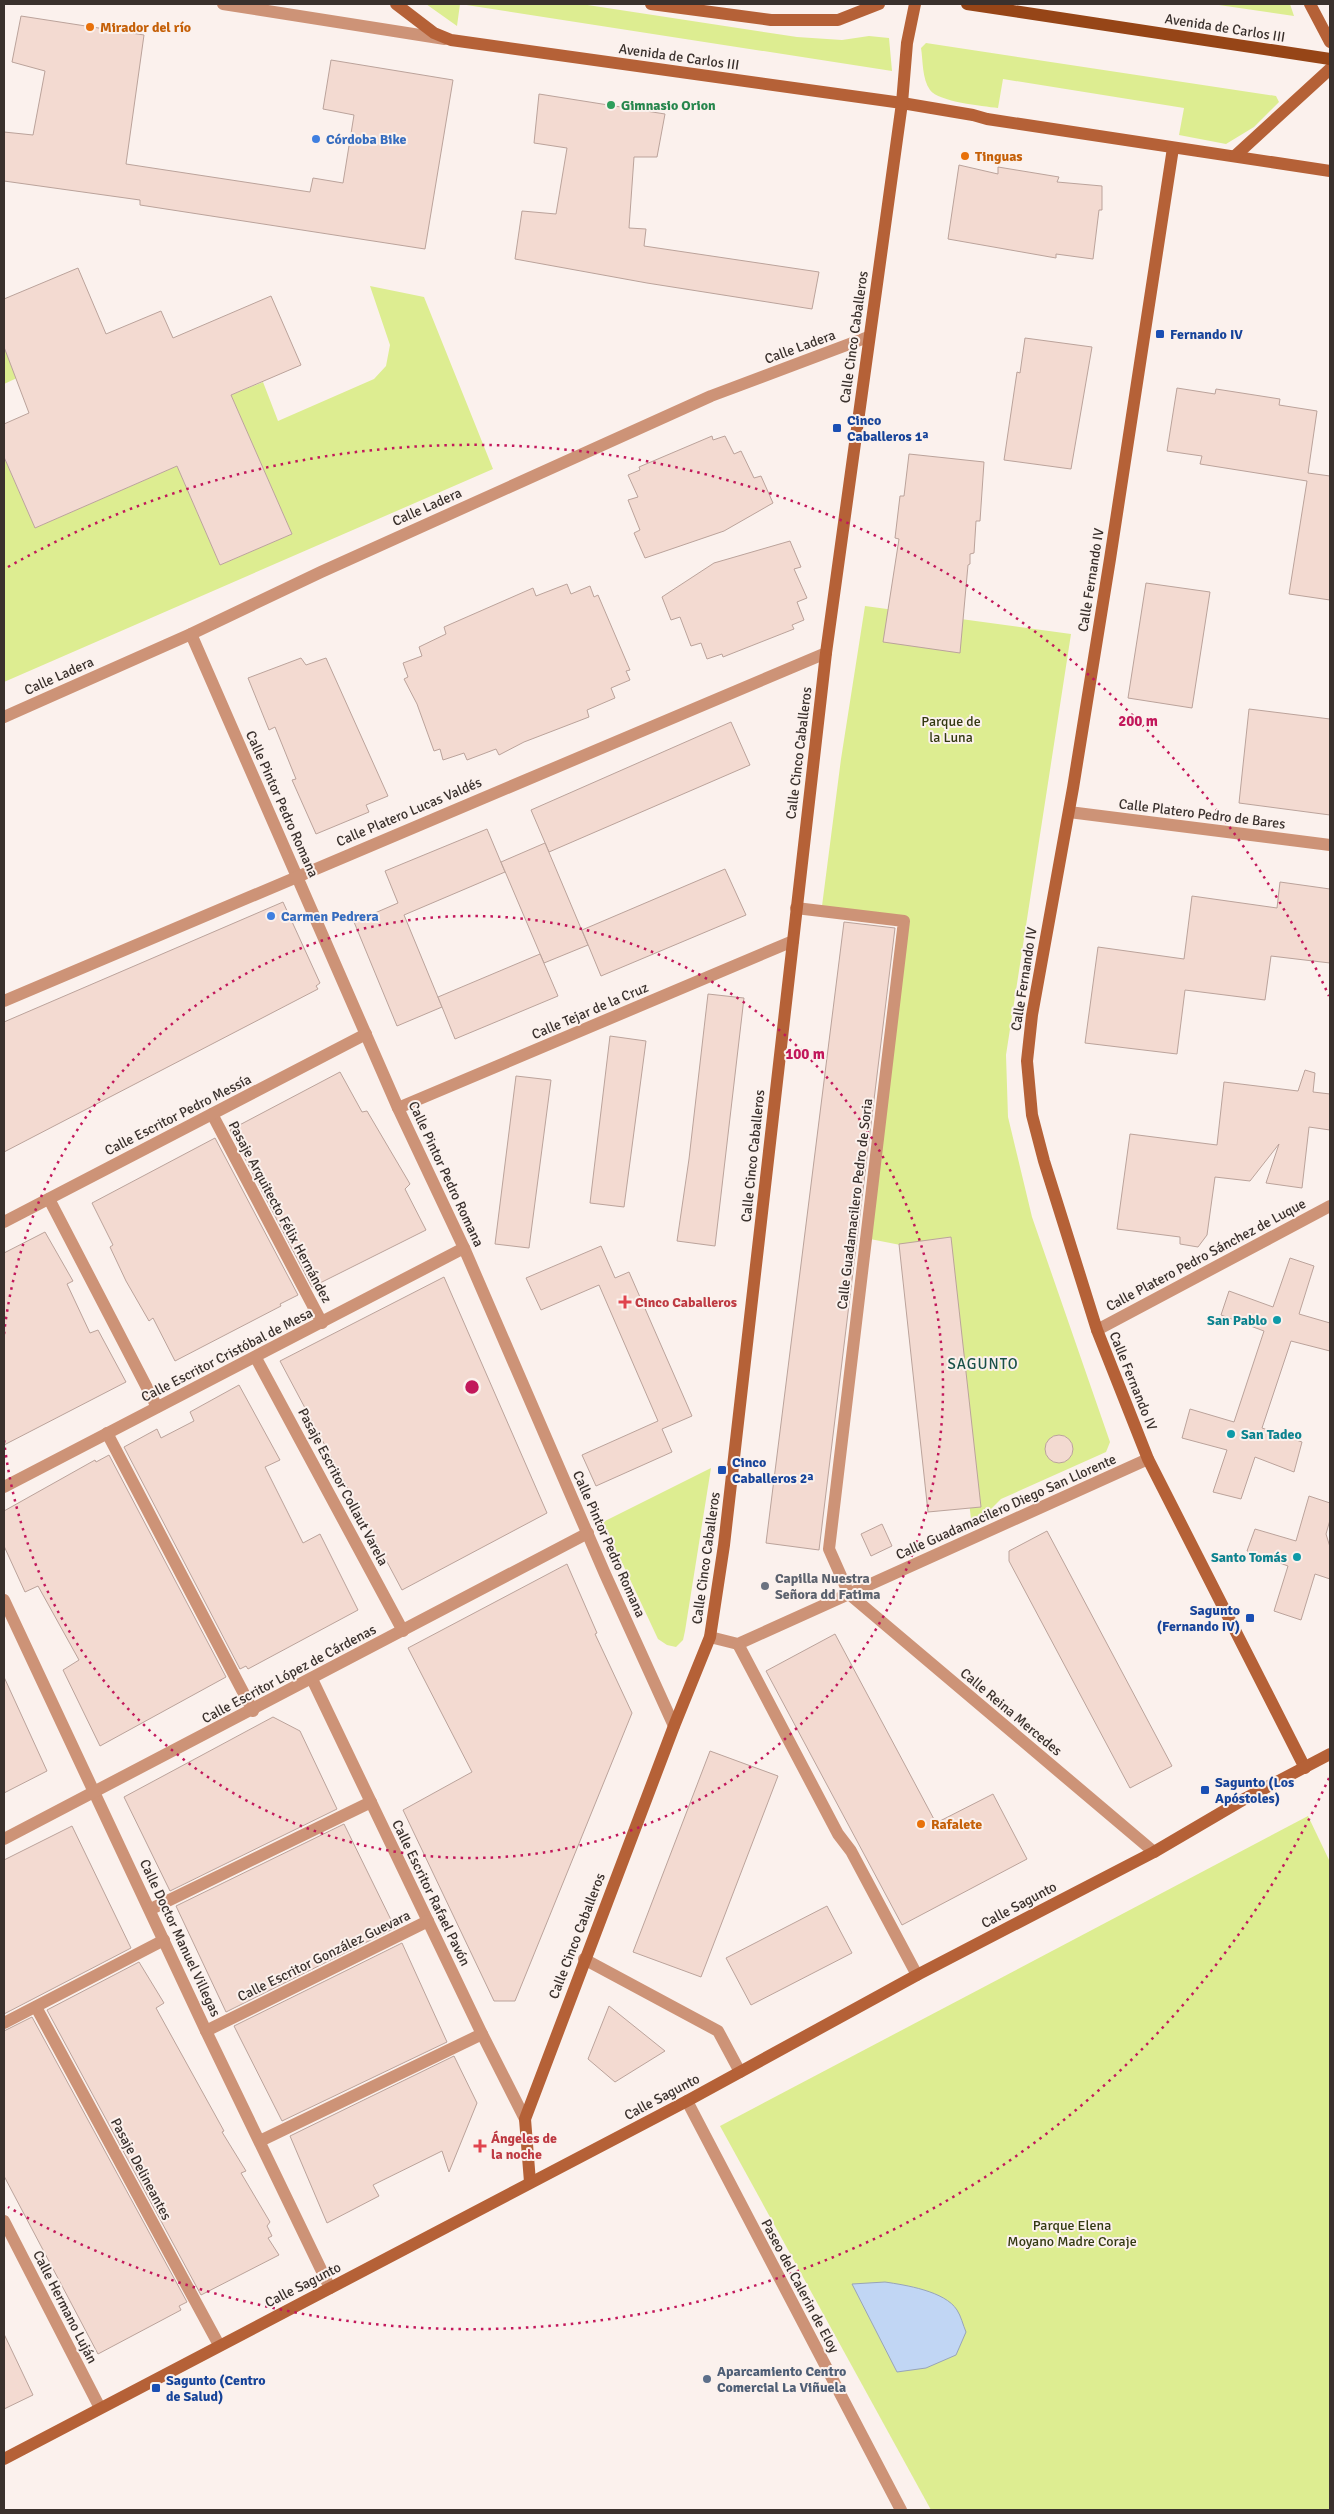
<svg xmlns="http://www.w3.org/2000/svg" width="1334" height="2514" viewBox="0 0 1334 2514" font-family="Signika,sans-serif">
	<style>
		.green { fill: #dded91 }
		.water { fill: #c1d6f4; stroke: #98a4b8 }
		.building { fill: #f3dad1; stroke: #bba39b }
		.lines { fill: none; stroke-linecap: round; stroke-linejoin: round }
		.street { stroke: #cd9377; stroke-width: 12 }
		.secondary { stroke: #b56137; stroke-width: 12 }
		.primary { stroke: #964517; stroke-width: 12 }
		.ring { fill: none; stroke: #c2185b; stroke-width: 2.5; stroke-dasharray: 2.5 5 }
		.food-dot { fill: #e8710a; stroke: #fbf1ed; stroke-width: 2 }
		.leisure-dot { fill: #2e9e5b; stroke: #fbf1ed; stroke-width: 2 }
		.shop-dot { fill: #3f7fe0; stroke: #fbf1ed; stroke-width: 2 }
		.transit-dot { fill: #1a4fb4; stroke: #fbf1ed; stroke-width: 2 }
		.health-dot { fill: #e0444e; stroke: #fbf1ed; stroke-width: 2 }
		.culture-dot { fill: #0f9aa8; stroke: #fbf1ed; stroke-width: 2 }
		.worship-dot { fill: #6b7280; stroke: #fbf1ed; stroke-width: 2 }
		.service-dot { fill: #5c6f8a; stroke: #fbf1ed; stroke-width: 2 }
		.labels { text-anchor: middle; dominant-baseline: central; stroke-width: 4; stroke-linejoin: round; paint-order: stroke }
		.food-label { font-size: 14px; font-weight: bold; fill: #c56008; stroke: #fbf1ed; text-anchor: start }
		.street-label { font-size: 14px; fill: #3a312d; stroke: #fbf1ed }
		.leisure-label { font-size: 14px; font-weight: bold; fill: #27864d; stroke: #fbf1ed; text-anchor: start }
		.shop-label { font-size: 14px; font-weight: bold; fill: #366cbe; stroke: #fbf1ed; text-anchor: start }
		.transit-label { font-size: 14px; font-weight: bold; fill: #164399; stroke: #fbf1ed; text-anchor: start }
		.park-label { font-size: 14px; fill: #323810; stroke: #fbf1ed }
		.health-label { font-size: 14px; font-weight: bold; fill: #be3a42; stroke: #fbf1ed; text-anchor: start }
		.culture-label { font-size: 14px; font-weight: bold; fill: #0d838f; stroke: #fbf1ed; text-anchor: end }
		.worship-label { font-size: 14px; font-weight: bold; fill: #5b616d; stroke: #fbf1ed; text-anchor: start }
		.service-label { font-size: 14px; font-weight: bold; fill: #4e5e75; stroke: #fbf1ed; text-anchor: start }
		.neighbourhood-label { font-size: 15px; letter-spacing: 1px; fill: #185047; stroke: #fbf1ed }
		.centre { fill: #c2185b; stroke: #fbf1ed; stroke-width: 2.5 }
		.ring-label { font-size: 15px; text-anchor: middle; font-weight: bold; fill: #c2185b; stroke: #fbf1ed; stroke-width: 4; stroke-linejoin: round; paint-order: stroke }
	</style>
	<rect width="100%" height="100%" fill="#fbf1ed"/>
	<g class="green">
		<polygon points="426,4 581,4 797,37 842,40 869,36 889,38 892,71 460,4 457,26"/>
		<polygon points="1212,4 1290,4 1294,16"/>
		<path d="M926,43L1276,96L1279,102L1254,127L1226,144L1179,135L1184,108L1003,79L998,108C982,106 939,102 930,90C922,79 923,60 921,48Z"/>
		<polygon points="370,286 424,297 493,469 4,682 4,457 35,528 177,466 220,565 292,534 231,395 263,382 278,421 374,379 386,366 390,345"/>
		<polygon points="4,347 17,378 4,384"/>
		<polygon points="865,606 1071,634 1006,1055 1008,1117 1032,1217 1110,1442 1106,1452 1001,1499 972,1528 941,1253 870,1239 908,917 822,906 841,759"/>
		<polygon points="711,1468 685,1631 683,1640 676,1647 667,1645 658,1639 603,1522"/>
		<polygon points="1308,1816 1330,1862 1330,2510 931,2510 720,2126"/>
	</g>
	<path class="water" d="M885,2282C905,2285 945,2291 957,2310C961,2316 963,2325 966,2332L956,2355L926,2368L897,2372L852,2284Z"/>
	<g class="building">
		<polygon points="21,16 144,35 126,164 310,192 313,178 343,183 354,115 323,109 331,60 453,80 425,249 140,205 140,200 4,181 4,132 33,135 45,71 12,62"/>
		<polygon points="539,94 665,114 657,157 634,157 629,228 646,229 644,246 819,272 812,309 647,283 515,259 522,211 556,214 567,148 534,143"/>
		<polygon points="959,165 998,174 998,167 1059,177 1057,182 1102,186 1102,210 1099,210 1093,259 1056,254 1056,258 948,239"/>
		<polygon points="78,268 106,334 161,311 173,338 271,296 301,365 231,395 292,534 220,565 177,466 35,528 4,457 4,424 29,413 4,347 4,299"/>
		<polygon points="1025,338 1092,347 1071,469 1004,460 1017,372 1020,373"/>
		<polygon points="1177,388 1215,394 1216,389 1280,399 1279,405 1317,411 1308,473 1330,476 1330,600 1289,594 1307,481 1200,464 1202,456 1167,451"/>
		<polygon points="712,436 713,440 725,436 734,454 741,451 754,478 761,476 773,503 724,531 645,558 634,533 640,530 628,500 638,497 628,475 640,470 639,467"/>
		<polygon points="909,454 984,462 980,521 976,521 974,553 970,554 970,564 968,565 960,653 883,642 899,539 895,538 900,496 904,496"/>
		<polygon points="790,541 801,567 794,569 807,598 797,602 804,620 792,625 794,629 723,657 722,654 707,659 701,643 691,646 680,617 671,620 662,597 714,563"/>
		<polygon points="1146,583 1210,592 1192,708 1128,698"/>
		<polygon points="567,584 571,594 590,586 594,597 598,595 630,670 626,671 630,680 611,688 615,698 587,710 589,717 524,742 499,755 496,749 467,760 464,753 443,760 440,749 434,751 417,704 404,679 408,677 403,663 422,656 419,647 446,634 444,627 533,588 536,596"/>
		<polygon points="301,658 306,665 326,658 388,796 366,805 369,812 316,834 292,780 296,779 275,727 269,730 248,678"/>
		<polygon points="1249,709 1330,719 1330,815 1239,803"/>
		<polygon points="731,722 750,765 549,852 531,810"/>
		<polygon points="487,829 505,872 404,915 442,1007 397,1026 354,922 398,903 385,871"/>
		<polygon points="545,843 588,945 544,963 501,862"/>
		<polygon points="725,869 746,915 601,976 582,930"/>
		<polygon points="1280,882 1330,889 1330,963 1271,956 1265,1000 1185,990 1177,1054 1085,1043 1098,947 1184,959 1192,896 1277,908"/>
		<polygon points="283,902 320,983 316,986 318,989 4,1152 4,1022"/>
		<polygon points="844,922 895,928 819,1550 766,1543"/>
		<polygon points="540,954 558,996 455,1039 438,997"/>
		<polygon points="708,994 744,998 715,1246 677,1241 689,1159"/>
		<polygon points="610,1036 646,1041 624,1207 590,1203"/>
		<polygon points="1305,1070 1315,1073 1313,1092 1330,1094 1330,1130 1309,1127 1302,1188 1266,1183 1279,1144 1250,1181 1215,1177 1207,1235 1198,1247 1180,1244 1180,1237 1117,1229 1130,1134 1217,1145 1224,1082 1298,1091"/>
		<polygon points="340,1072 362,1112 367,1111 410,1184 405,1189 426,1230 312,1287 230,1130"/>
		<polygon points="516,1076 551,1080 529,1248 495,1244"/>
		<polygon points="215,1138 298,1295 280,1304 281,1306 175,1361 153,1318 149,1321 126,1281 110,1247 113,1245 92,1203"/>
		<polygon points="45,1232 73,1281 67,1284 90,1333 98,1330 126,1382 4,1445 4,1253"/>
		<polygon points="951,1237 981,1507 928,1512 899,1244"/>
		<polygon points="601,1246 615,1278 629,1272 692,1416 662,1429 672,1452 596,1486 582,1455 658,1421 599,1285 541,1310 526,1278"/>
		<polygon points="1290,1258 1314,1266 1299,1314 1330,1323 1330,1351 1291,1341 1262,1428 1302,1442 1294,1472 1255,1457 1241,1499 1213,1492 1227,1450 1182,1438 1190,1409 1234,1422 1264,1331 1221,1315 1229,1291 1273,1307"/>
		<polygon points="444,1277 547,1513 402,1590 280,1361"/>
		<polygon points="239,1385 280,1460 265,1467 303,1543 320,1534 358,1610 248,1669 246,1666 240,1669 124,1447 157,1429 161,1438 194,1421 190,1412"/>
		<circle cx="1059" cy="1449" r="14"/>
		<polygon points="109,1455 226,1677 100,1746 63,1670 79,1660 38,1586 25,1592 4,1546 4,1511 95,1460 96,1462"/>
		<polygon points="1309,1496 1330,1503 1330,1520 1326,1534 1330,1547 1330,1579 1315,1574 1301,1620 1274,1611 1288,1566 1247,1551 1255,1529 1296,1541"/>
		<polygon points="882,1524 892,1546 871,1556 861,1534"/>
		<polygon points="1047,1531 1172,1766 1130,1788 1009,1561 1009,1551"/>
		<polygon points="567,1564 597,1633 595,1634 632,1713 515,2001 494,2001 403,1810 472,1772 408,1648"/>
		<polygon points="835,1634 936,1823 993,1794 1027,1859 902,1925 766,1671"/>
		<polygon points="4,1677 47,1771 4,1793"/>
		<polygon points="273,1717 300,1731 337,1809 170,1891 124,1797"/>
		<polygon points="710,1751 778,1776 701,1977 633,1952"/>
		<polygon points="344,1824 395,1928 226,2012 176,1906"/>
		<polygon points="72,1826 131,1948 4,2014 4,1860"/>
		<polygon points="827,1906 852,1953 751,2005 726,1958"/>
		<polygon points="402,1943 447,2042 282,2121 234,2026"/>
		<polygon points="139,1962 164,2003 156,2008 224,2131 222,2132 246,2171 241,2173 270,2222 267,2226 272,2236 268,2238 279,2255 201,2295 47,2010"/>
		<polygon points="609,2006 665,2051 615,2082 588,2059"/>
		<polygon points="32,2017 187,2302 179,2306 181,2310 98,2354 4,2176 4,2031"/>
		<polygon points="454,2056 477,2103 449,2172 442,2151 373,2185 379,2196 327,2223 290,2136"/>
		<polygon points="4,2334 33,2395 4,2409"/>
	</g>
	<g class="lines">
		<g class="street">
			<polyline points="223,4 445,39"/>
			<polyline points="191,634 398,1108 464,1248 605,1574 674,1726"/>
			<polyline points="4,717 191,634 321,572 711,396 868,337"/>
			<polyline points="1069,812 1330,845"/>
			<polyline points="796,908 904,921 829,1549 849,1594 1154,1852"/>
			<polyline points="4,1001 826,653"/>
			<polyline points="398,1108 793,941"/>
			<polyline points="212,1114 322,1323"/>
			<polyline points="49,1199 157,1407"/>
			<polyline points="4,1222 366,1034"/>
			<polyline points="1097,1330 1330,1206"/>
			<polyline points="256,1358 403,1631"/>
			<polyline points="107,1433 253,1711"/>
			<polyline points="4,1487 464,1248"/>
			<polyline points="4,1600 206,2031 330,2288"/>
			<polyline points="710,1637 738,1644 1148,1459"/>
			<polyline points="738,1644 838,1834 851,1851 917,1975"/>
			<polyline points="312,1679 482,2034 525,2119"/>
			<polyline points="4,1839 588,1533"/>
			<polyline points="151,1909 371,1802"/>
			<polyline points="584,1959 718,2031 740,2072"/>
			<polyline points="36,2007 219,2345"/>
			<polyline points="4,2023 164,1940"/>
			<polyline points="206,2031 428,1921"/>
			<polyline points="687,2101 901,2510"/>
			<polyline points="260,2141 482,2034"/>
			<polyline points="4,2221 100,2408"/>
		</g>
		<g class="secondary">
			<polyline points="396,4 434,33 451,40 902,103 973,115 987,119 1330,171"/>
			<polyline points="651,4 771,20 838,20 879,4"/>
			<polyline points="1310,4 1330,42"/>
			<polyline points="1173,148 1110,559 1073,788 1032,1015 1027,1061 1032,1115 1044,1161 1097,1330 1148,1459 1305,1768"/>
			<polyline points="1235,156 1330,69"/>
			<polyline points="530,2182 525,2119 674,1726 710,1637 724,1545 826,653 902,103 907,43 915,4"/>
			<polyline points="4,2459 687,2101 917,1975 1154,1852 1246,1798 1330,1754"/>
		</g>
		<polyline class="primary" points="967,4 1330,59"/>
	</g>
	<g class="ring">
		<path d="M4 1334A471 471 0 1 1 4 1440"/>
		<path d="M1329 1778A942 942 0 0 1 8 2207M8 567A942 942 0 0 1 1329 996"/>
	</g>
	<g class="food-dot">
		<circle cx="90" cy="27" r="5"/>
		<circle cx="965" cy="156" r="5"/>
		<circle cx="921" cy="1824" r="5"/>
	</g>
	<circle class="leisure-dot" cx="611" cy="105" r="5"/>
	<g class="shop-dot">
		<circle cx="316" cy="139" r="5"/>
		<circle cx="271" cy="916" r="5"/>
	</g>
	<g class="transit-dot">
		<rect x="1155" y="329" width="10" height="10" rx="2.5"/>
		<rect x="832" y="423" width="10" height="10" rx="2.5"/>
		<rect x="717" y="1465" width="10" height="10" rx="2.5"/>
		<rect x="1245" y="1613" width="10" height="10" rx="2.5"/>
		<rect x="1200" y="1785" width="10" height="10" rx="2.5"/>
		<rect x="151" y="2383" width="10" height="10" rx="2.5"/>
	</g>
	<g class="health-dot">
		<path d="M622.5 1294.5h5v5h5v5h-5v5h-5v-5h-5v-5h5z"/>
		<path d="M477.5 2138.5h5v5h5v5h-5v5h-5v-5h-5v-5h5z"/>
	</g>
	<g class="culture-dot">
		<circle cx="1277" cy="1320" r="5"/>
		<circle cx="1231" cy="1434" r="5"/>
		<circle cx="1297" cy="1557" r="5"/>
	</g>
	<circle class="worship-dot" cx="765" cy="1586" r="5"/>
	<circle class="service-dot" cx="707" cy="2379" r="5"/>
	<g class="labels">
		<g class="food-label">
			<text x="100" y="27">Mirador del río</text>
			<text x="975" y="156">Tinguas</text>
			<text x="931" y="1824">Rafalete</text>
		</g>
		<g class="street-label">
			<text transform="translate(1225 28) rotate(9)">Avenida de Carlos III</text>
			<text transform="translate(679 57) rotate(8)">Avenida de Carlos III</text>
			<text transform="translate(854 337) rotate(-82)">Calle Cinco Caballeros</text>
			<text transform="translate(800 347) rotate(-20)">Calle Ladera</text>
			<text transform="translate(427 507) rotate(-24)">Calle Ladera</text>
			<text transform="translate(1091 580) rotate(-81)">Calle Fernando IV</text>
			<text transform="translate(59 676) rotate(-24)">Calle Ladera</text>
			<text transform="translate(799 753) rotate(-83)">Calle Cinco Caballeros</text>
			<text transform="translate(282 804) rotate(66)">Calle Pintor Pedro Romana</text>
			<text transform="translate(409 812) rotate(-23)">Calle Platero Lucas Valdés</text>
			<text transform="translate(1202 814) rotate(7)">Calle Platero Pedro de Bares</text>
			<text transform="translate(1024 979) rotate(-81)">Calle Fernando IV</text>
			<text transform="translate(590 1011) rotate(-23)">Calle Tejar de la Cruz</text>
			<text transform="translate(178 1115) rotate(-27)">Calle Escritor Pedro Messía</text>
			<text transform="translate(753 1156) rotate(-84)">Calle Cinco Caballeros</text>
			<text transform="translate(446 1174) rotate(65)">Calle Pintor Pedro Romana</text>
			<text transform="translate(855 1204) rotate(-83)">Calle Guadamacilero Pedro de Soria</text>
			<text transform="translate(280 1212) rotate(62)">Pasaje Arquitecto Félix Hernández</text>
			<text transform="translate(1206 1255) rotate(-28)">Calle Platero Pedro Sánchez de Luque</text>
			<text transform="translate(227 1355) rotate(-27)">Calle Escritor Cristóbal de Mesa</text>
			<text transform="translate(1133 1381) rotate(68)">Calle Fernando IV</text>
			<text transform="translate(343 1487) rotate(62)">Pasaje Escritor Collaut Varela</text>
			<text transform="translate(1006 1507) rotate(-24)">Calle Guadamacilero Diego San Llorente</text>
			<text transform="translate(609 1544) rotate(66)">Calle Pintor Pedro Romana</text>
			<text transform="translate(706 1558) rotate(-82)">Calle Cinco Caballeros</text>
			<text transform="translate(289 1674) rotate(-28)">Calle Escritor López de Cárdenas</text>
			<text transform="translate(1011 1712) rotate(40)">Calle Reina Mercedes</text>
			<text transform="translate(431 1893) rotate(64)">Calle Escritor Rafael Pavón</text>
			<text transform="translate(1019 1905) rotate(-28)">Calle Sagunto</text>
			<text transform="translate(577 1936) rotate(-69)">Calle Cinco Caballeros</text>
			<text transform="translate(180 1938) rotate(65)">Calle Doctor Manuel Villegas</text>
			<text transform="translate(324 1956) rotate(-26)">Calle Escritor González Guevara</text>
			<text transform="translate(662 2097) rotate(-28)">Calle Sagunto</text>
			<text transform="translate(141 2169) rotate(62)">Pasaje Delineantes</text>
			<text transform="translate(303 2285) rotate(-27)">Calle Sagunto</text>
			<text transform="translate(800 2286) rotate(62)">Paseo del Calerin de Eloy</text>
			<text transform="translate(65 2307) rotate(63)">Calle Hermano Luján</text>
		</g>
		<g class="leisure-label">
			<text x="621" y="105">Gimnasio Orion</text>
		</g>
		<g class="shop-label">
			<text x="326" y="139">Córdoba Bike</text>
			<text x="281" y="916">Carmen Pedrera</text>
		</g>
		<g class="transit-label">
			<text x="1170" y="334">Fernando IV</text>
			<text x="847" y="420">Cinco<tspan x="847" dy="16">Caballeros 1ª</tspan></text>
			<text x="732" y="1462">Cinco<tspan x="732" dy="16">Caballeros 2ª</tspan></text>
			<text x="1240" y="1610" text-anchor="end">Sagunto<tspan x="1240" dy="16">(Fernando IV)</tspan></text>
			<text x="1215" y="1782">Sagunto (Los<tspan x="1215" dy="16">Apóstoles)</tspan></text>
			<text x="166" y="2380">Sagunto (Centro<tspan x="166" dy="16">de Salud)</tspan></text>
		</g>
		<g class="park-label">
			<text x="951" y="721">Parque de<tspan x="951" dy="16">la Luna</tspan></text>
			<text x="1072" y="2225">Parque Elena<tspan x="1072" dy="16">Moyano Madre Coraje</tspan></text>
		</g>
		<g class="health-label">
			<text x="635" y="1302">Cinco Caballeros</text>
			<text x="491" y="2138">Ángeles de<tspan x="491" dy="16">la noche</tspan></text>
		</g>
		<g class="culture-label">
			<text x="1267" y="1320">San Pablo</text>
			<text x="1241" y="1434" text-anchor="start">San Tadeo</text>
			<text x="1287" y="1557">Santo Tomás</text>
		</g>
		<g class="worship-label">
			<text x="775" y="1578">Capilla Nuestra<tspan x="775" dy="16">Señora dd Fatima</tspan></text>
		</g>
		<g class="service-label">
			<text x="717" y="2371">Aparcamiento Centro<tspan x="717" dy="16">Comercial La Viñuela</tspan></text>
		</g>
		<g class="neighbourhood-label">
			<text x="983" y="1364">SAGUNTO</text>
		</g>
	</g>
	<circle cx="472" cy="1387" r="8" class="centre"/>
	<g class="ring-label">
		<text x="1138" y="726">200 m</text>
		<text x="805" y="1059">100 m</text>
	</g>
	<rect width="1334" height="2514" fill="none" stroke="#3a312d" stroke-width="10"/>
</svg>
